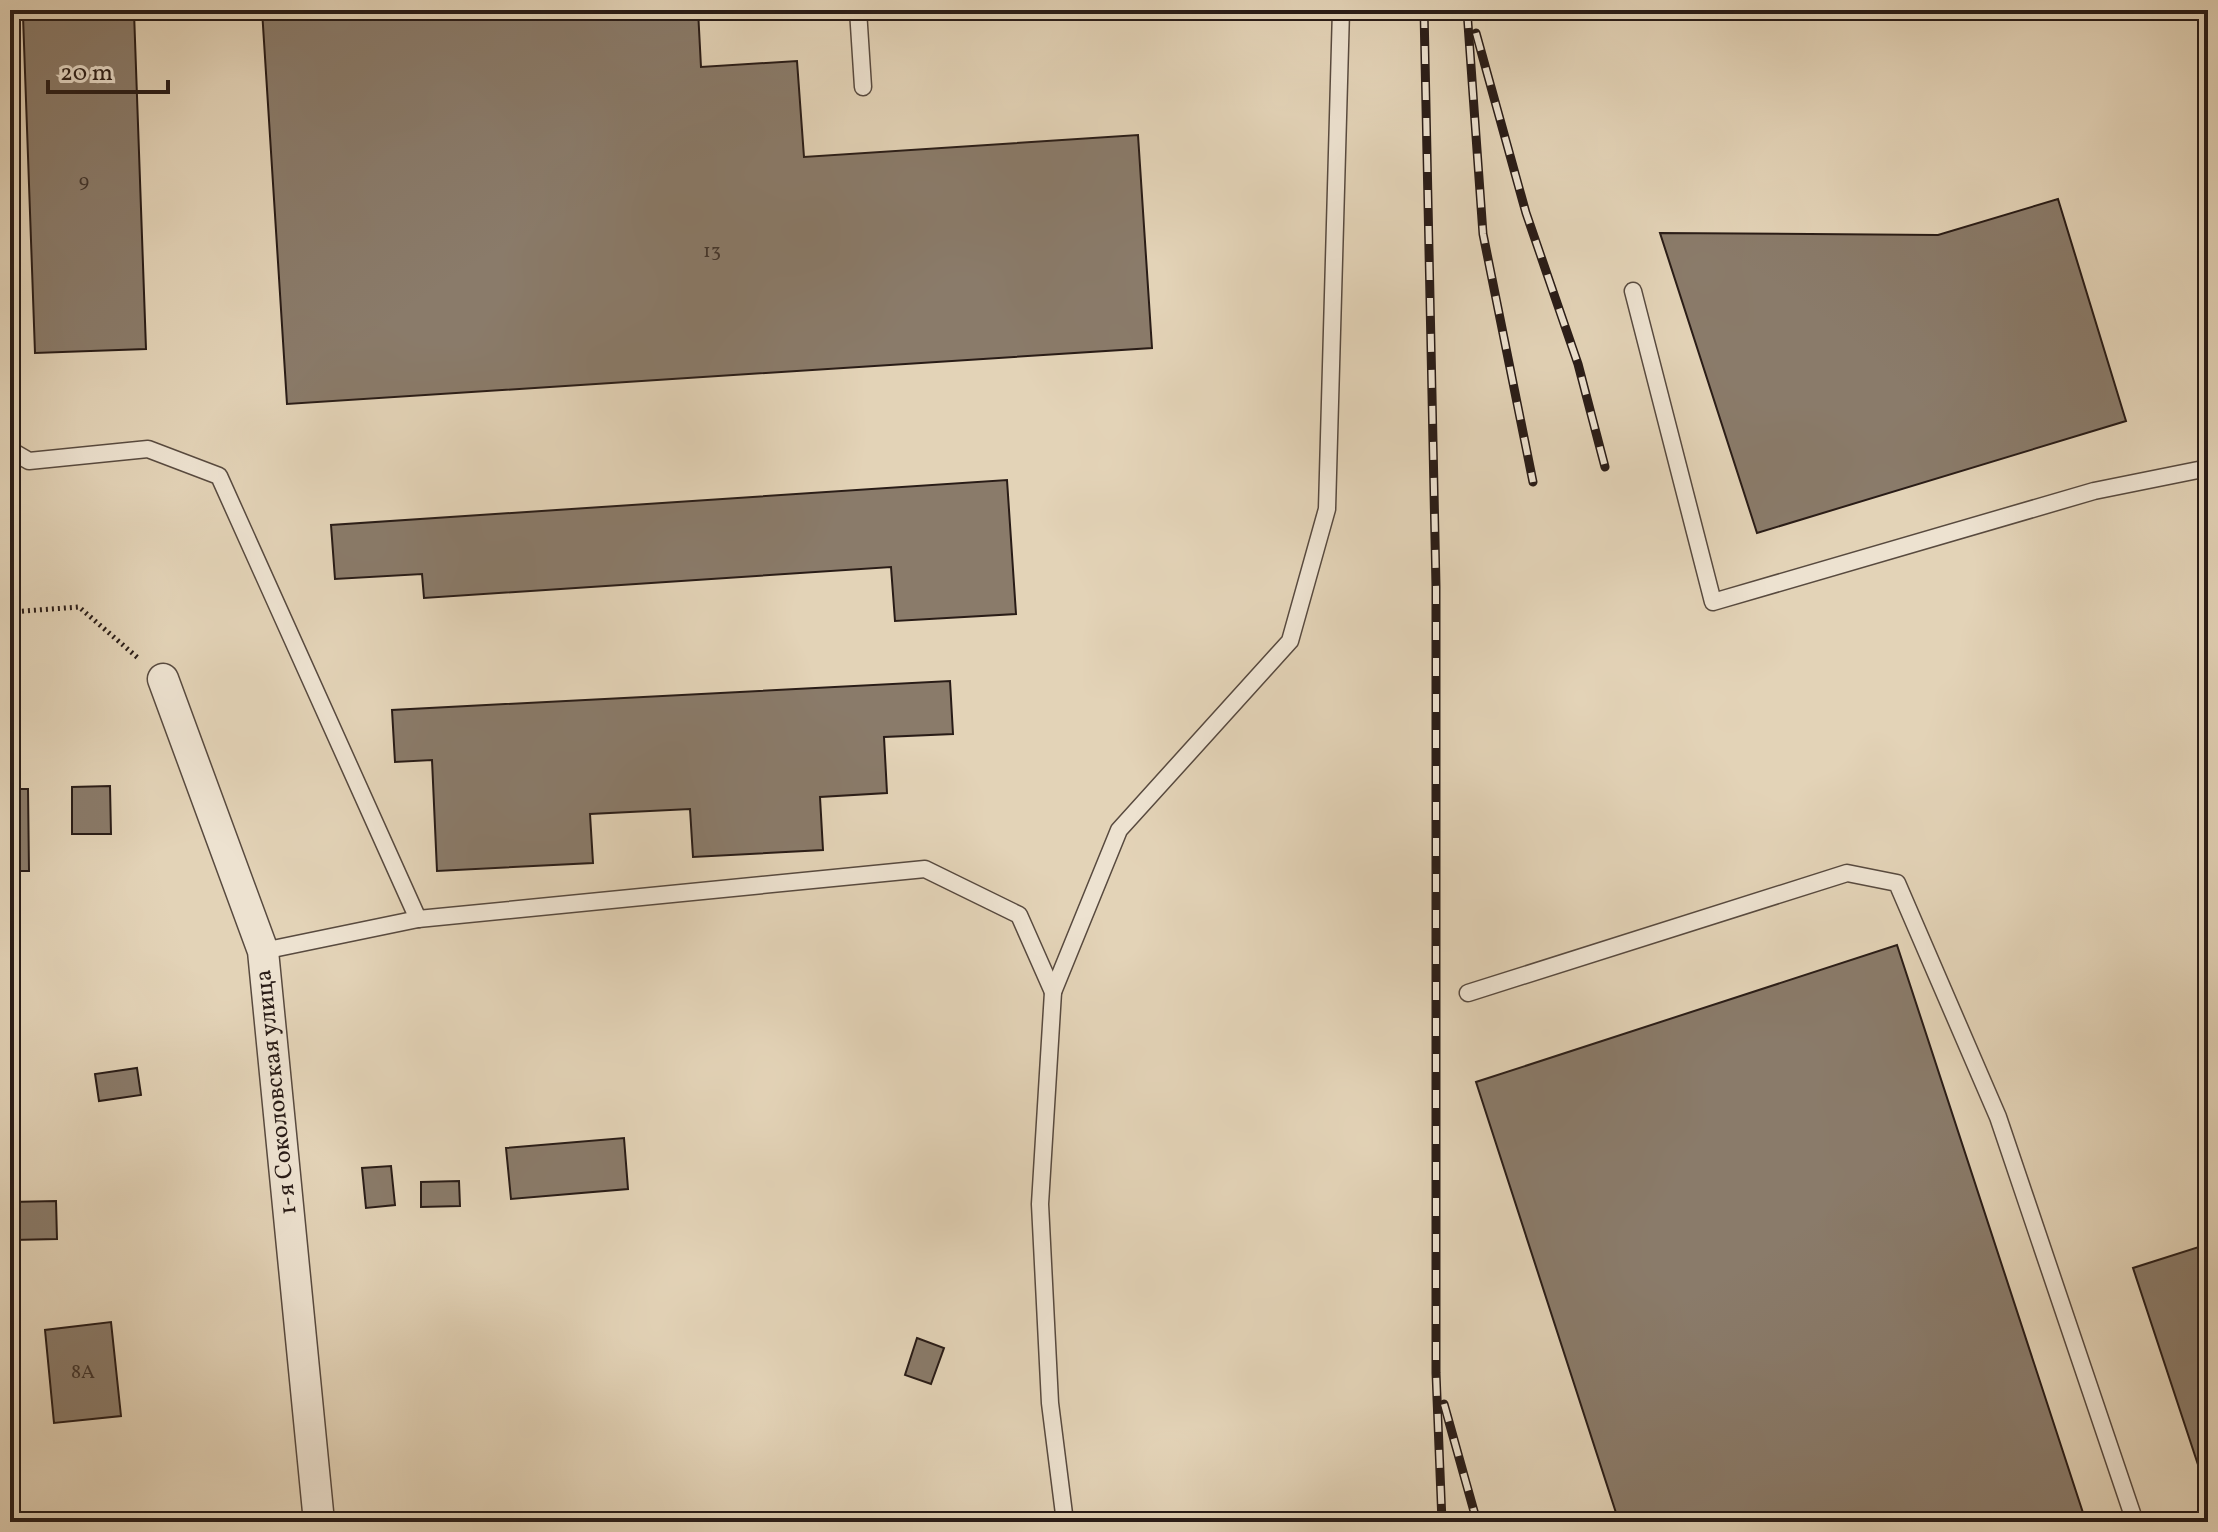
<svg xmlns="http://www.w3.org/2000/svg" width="2218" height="1532" viewBox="0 0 2218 1532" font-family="Vollkorn,serif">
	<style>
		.building { fill: #8a7b6a; stroke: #291c17; stroke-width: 2 }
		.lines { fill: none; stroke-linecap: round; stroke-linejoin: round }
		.lane-casing { stroke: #584a3f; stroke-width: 19 }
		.street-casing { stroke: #584a3f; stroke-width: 33 }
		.path { stroke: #291c17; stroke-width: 5; stroke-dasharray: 2 4; stroke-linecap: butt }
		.lane { stroke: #ede2d0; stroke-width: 16 }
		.street { stroke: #ede2d0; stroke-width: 30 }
		.rail-casing { stroke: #291c17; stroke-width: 9 }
		.rail { stroke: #ede2d0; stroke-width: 6; stroke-dasharray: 18; stroke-linecap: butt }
		.labels { text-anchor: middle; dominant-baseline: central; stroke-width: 6; stroke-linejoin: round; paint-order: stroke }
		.number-label { font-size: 20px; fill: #41342c }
		.street-label { font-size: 24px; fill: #291c17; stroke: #ede2d0 }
	</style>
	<rect width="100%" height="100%" fill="#e3d3b7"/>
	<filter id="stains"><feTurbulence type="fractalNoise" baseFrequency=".0025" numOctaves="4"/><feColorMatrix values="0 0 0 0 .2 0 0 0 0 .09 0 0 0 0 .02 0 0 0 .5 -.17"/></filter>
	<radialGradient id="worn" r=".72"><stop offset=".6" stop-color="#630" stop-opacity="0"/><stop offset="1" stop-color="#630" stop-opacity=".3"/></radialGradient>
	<g class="building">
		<polygon points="262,10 698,10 701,67 797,61 804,157 1138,135 1152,348 287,404"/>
		<polygon points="134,12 146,349 35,353 23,16"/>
		<polygon points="2058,199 2126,421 1757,533 1660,233 1938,235"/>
		<polygon points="1007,480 1016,614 895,621 891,567 424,598 422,574 335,579 331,525"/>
		<polygon points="950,681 953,734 884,737 887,793 820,797 823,850 693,857 690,809 590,814 593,863 437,871 432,760 395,762 392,710"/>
		<polygon points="110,786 111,834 72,834 72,787"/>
		<polygon points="10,789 28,789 29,871 10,871"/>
		<polygon points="1897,945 2086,1522 1619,1522 1476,1082"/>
		<polygon points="137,1068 141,1095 99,1101 95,1074"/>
		<polygon points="624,1138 628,1189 511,1199 506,1148"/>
		<polygon points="391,1166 395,1205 366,1208 362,1168"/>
		<polygon points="459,1181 460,1206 421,1207 421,1182"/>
		<polygon points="56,1201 57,1239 13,1240 11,1202"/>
		<polygon points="2208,1244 2208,1495 2133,1268"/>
		<polygon points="111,1322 121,1416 54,1423 45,1330"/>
		<polygon points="917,1338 944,1348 931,1384 905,1375"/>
	</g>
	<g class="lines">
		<defs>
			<g id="lane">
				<polyline points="858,10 863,87"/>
				<polyline points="1633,291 1713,602 2094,491 2208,468"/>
				<polyline points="10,450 29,461 148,449 219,476 418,919"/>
				<polyline points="263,951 418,919 925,869 1019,915 1053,992"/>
				<polyline points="1468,993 1847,873 1897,883 1998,1117 2135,1522"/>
				<polyline points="1065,1522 1050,1403 1040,1204 1053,992 1119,830 1290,641 1327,509 1341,10"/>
			</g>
			<polyline id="street" points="163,679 263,951 319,1522"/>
		</defs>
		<use href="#lane" class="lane-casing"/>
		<use href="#street" class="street-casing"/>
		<polyline class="path" points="10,612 79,607 138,658"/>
		<use href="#lane" class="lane"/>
		<use href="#street" class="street"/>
		<defs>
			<g id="rail">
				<polyline points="1424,10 1436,587 1436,1373 1442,1522"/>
				<polyline points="1467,10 1483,234 1533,482"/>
				<polyline points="1476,33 1526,213 1578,364 1605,467"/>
				<polyline points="1444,1404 1477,1522"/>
			</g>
		</defs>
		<use href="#rail" class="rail-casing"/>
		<use href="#rail" class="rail"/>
	</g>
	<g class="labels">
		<g class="number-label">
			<text x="84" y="182">9</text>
			<text x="712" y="252">13</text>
			<text x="83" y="1373">8А</text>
		</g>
		<g class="street-label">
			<text transform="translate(277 1092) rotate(-96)">1-я Соколовская улица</text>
		</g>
	</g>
	<rect width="2218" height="1532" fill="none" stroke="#e3d3b7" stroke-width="40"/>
	<rect x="12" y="12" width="2194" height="1508" fill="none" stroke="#291c17" stroke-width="4"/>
	<rect x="20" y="20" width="2178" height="1492" fill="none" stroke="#291c17" stroke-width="2"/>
	<path d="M48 80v12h120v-12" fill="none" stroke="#291c17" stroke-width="4"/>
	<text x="60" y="80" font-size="24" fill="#291c17" stroke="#ede2d0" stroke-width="6" paint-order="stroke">20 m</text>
	<rect width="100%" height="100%" filter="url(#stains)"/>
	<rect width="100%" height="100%" fill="url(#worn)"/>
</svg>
